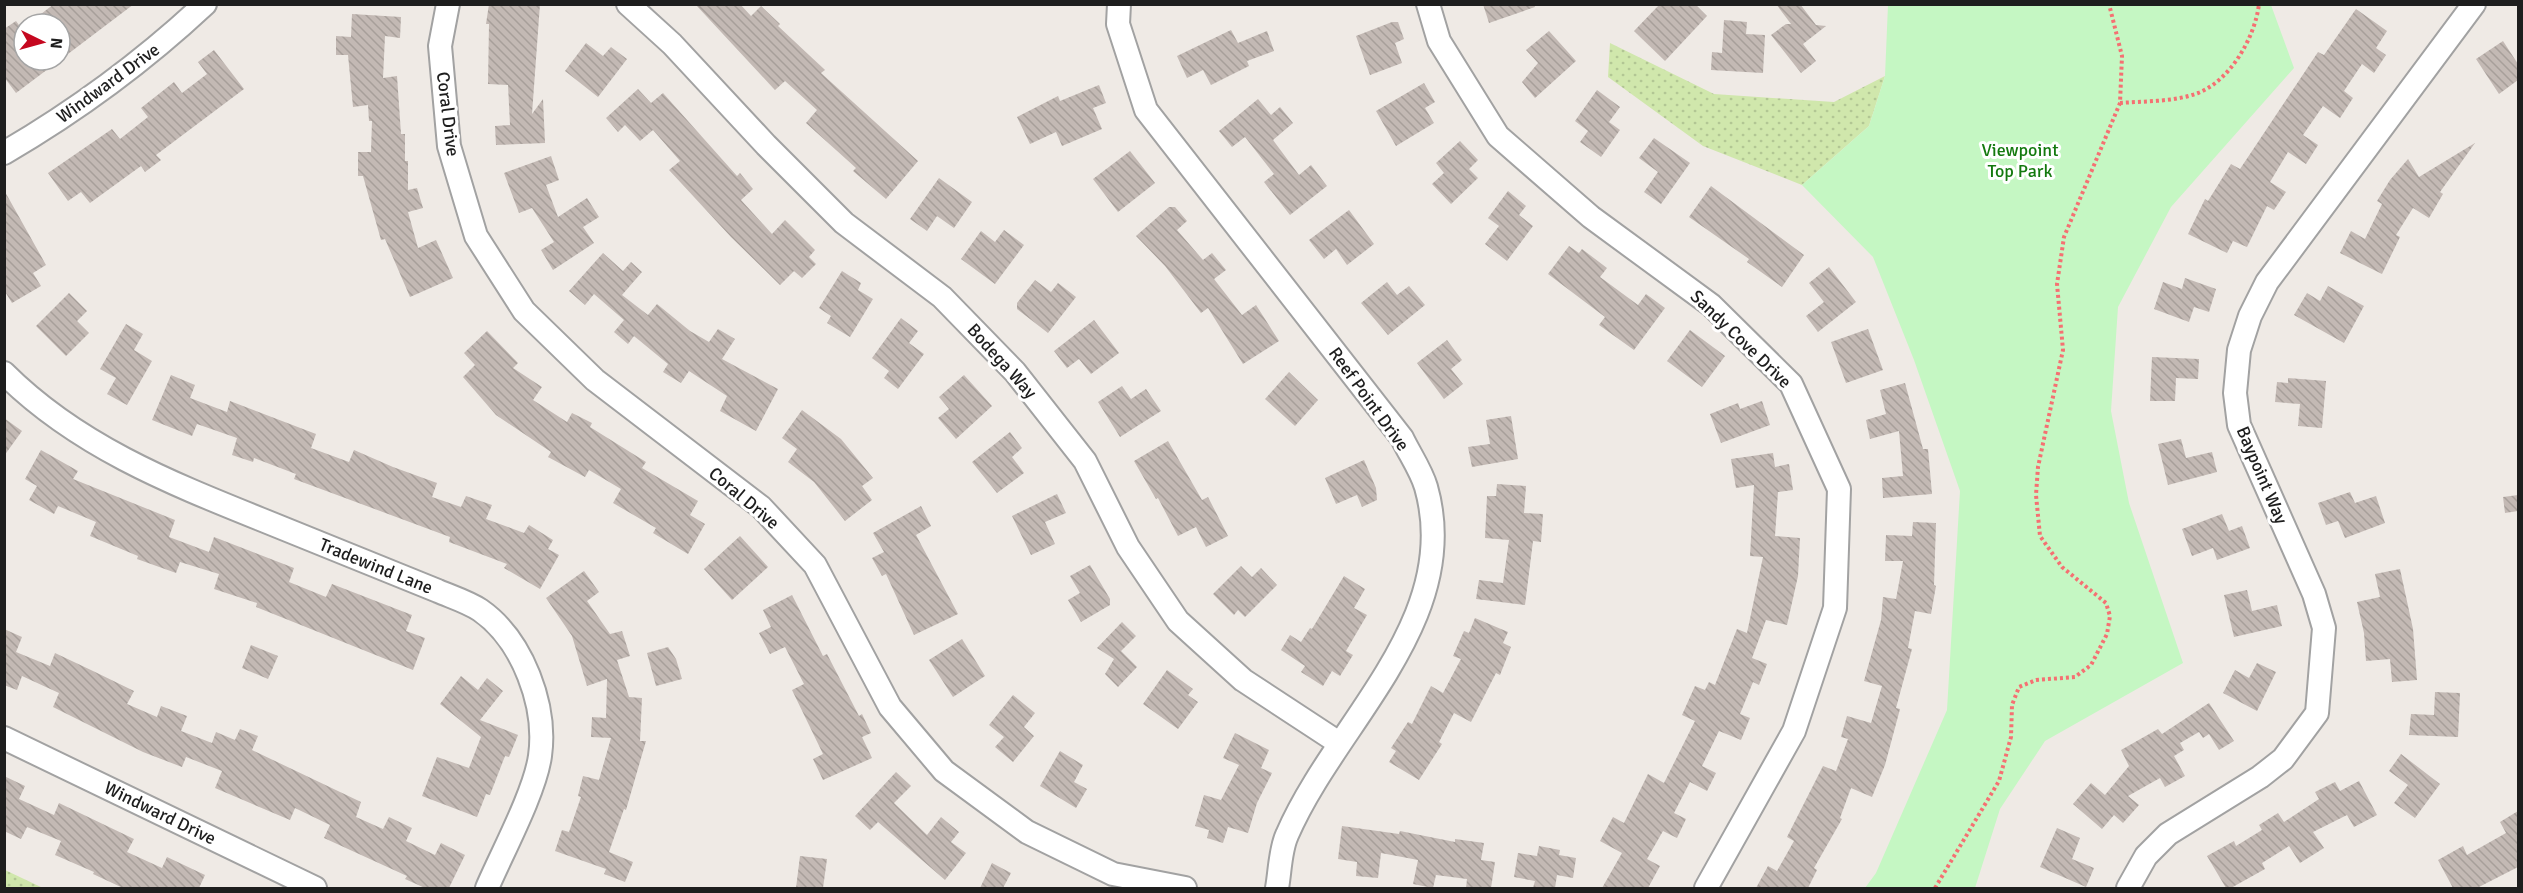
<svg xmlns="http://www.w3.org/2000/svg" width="2523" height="893" viewBox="0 0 2523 893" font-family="Signika,sans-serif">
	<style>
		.grass { fill: url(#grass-dots) }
		.park { fill: #c5f7c3 }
		.building { fill: url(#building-back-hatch) }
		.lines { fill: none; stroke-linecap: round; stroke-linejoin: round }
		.minor-casing { stroke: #a2a2a2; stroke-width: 26 }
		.path { stroke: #f57072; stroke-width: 4; stroke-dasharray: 3 3; stroke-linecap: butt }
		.minor { stroke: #fff; stroke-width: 22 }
		.labels { text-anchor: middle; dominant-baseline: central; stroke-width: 6; stroke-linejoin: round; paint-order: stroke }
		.street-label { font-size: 18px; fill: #1e1e1e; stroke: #fff }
		.park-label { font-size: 18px; fill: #14790f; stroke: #fff }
	</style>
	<defs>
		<pattern id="grass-dots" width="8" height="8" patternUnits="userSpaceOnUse" patternTransform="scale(1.5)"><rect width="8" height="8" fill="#d0e7ac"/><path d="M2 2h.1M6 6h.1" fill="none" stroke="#b2c694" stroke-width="1.8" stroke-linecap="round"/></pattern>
		<pattern id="building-back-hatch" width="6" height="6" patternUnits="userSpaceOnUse" patternTransform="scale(1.5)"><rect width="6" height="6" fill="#c3b9b4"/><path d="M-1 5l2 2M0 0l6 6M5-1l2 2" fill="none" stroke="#a79f9a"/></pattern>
	</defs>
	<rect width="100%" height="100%" fill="#efeae5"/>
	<g class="grass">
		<polygon points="1610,43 1714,94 1834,102 1885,76 1869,126 1802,185 1703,146 1608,77"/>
		<polygon points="5,870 43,888 5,888"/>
	</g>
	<polygon class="park" points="1888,5 2271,5 2294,68 2171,207 2118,307 2111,411 2129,503 2183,663 2045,741 2000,809 1975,888 1865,888 1876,873 1947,710 1960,491 1914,360 1873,257 1802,185 1869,126 1885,76"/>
	<g class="building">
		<polygon points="54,4 134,4 60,60 60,24 28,24"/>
		<polygon points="489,4 540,4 532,114 543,99 545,143 496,145 495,126 510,125 508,85 488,84 489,24 486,24"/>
		<polygon points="695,4 740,4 751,16 761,6 780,24 778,26 825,70 821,73 918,161 886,199 853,171 856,168 806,123 817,110 785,81 775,90"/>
		<polygon points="1483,4 1534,4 1535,7 1489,23"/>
		<polygon points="1660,4 1695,4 1707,16 1665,61 1634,31"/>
		<polygon points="1776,4 1800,4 1816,25 1826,26 1803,44 1816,61 1801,73 1771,35 1786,24 1791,24"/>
		<polygon points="2356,9 2387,31 2376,48 2386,55 2374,73 2362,64 2344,91 2353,98 2340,118 2323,106 2303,135 2318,145 2306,164 2288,152 2270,182 2286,192 2274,210 2267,206 2247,247 2233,241 2227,253 2188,234 2205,199 2208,201 2231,164 2240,169 2318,52 2324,55"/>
		<polygon points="352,14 401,17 400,38 385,36 383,78 397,76 401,134 405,134 405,161 408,161 408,190 417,188 423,208 408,212 418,248 436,240 453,278 410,297 385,239 381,240 363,176 358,176 358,152 371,152 372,121 369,121 368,105 353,107 348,55 336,55 336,36 351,37"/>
		<polygon points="1724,20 1747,22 1746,34 1765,35 1763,73 1711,70 1712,52 1722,53"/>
		<polygon points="16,21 24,32 24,60 60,60 16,93 4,77 4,29"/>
		<polygon points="1392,22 1398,22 1404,39 1395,43 1402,63 1370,75 1356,36"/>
		<polygon points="1231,30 1238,43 1267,31 1274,51 1247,61 1249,66 1211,85 1203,70 1187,78 1177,56"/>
		<polygon points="1549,31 1576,61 1535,98 1522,82 1538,63 1526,50"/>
		<polygon points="2503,41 2518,64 2518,80 2499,94 2476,59"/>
		<polygon points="586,43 603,56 611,47 627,59 598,97 565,71"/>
		<polygon points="214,50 244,89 156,155 161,160 145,172 141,166 90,203 81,192 68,201 48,173 112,129 120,139 148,117 141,108 174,82 182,93 207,74 198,62"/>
		<polygon points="1424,83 1435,102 1425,108 1434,123 1396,146 1376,111"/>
		<polygon points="1099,85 1106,103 1093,108 1102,129 1062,146 1056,132 1030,144 1017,117 1058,96 1060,101"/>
		<polygon points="638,89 651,103 663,93 737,176 740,173 753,189 741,200 772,234 785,220 815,250 809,257 816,264 802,278 794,271 780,285 731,237 669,170 680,161 653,130 640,141 625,125 618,132 606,118"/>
		<polygon points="1597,90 1620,107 1609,122 1620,130 1601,157 1580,142 1588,131 1575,121"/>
		<polygon points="1258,99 1271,115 1280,107 1293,123 1273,140 1299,175 1311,165 1327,186 1290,215 1264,182 1274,174 1245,137 1232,147 1219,131"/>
		<polygon points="1654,138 1690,163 1661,204 1644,192 1658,172 1639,158"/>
		<polygon points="1460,141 1478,160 1469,169 1478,178 1451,204 1432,184 1444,173 1436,163"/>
		<polygon points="2475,143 2440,192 2443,194 2429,218 2413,208 2396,235 2400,237 2382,274 2340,253 2351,231 2365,239 2382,204 2377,201 2390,180 2408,159 2419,177"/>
		<polygon points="1130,151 1155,183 1118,212 1093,179"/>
		<polygon points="551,156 559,180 546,185 558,217 587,198 599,217 583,227 594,243 553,270 541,250 554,242 532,208 519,213 504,173"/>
		<polygon points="939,178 972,202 954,228 937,216 927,231 910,219"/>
		<polygon points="1711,186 1804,255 1782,287 1747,262 1749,259 1689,217"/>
		<polygon points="4,190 46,265 33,273 41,286 12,303 4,290"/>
		<polygon points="1508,191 1526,206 1519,215 1533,226 1507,261 1485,244 1499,226 1488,218"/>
		<polygon points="1169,207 1175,207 1187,221 1177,230 1203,260 1212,253 1226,270 1214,279 1242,315 1256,305 1279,341 1243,364 1208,308 1201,313 1165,266 1136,236"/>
		<polygon points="1349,210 1374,244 1347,265 1336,249 1324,259 1309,240"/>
		<polygon points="1004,230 1024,245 995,284 961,259 981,231 995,242"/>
		<polygon points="1569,246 1579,253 1582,249 1607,268 1600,277 1638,305 1646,294 1665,308 1634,350 1599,325 1605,317 1548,274"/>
		<polygon points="603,253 623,271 631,262 642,272 622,295 648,315 657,304 690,331 709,342 718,329 735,339 722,359 778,389 756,431 720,411 727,396 689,371 681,383 663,372 668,364 634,336 628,344 614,332 624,320 594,294 585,305 569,291"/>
		<polygon points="1829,267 1856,302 1818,332 1806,316 1824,302 1809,283"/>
		<polygon points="842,271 861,283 858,290 873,299 850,337 827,323 831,316 819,308"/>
		<polygon points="2185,278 2216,289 2209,312 2194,307 2189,322 2154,309 2163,282 2182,289"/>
		<polygon points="1035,280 1051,292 1058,283 1076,297 1048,333 1017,309 1017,303"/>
		<polygon points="1387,282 1397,295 1409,286 1425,305 1388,335 1361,303"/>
		<polygon points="2328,286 2364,306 2344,343 2294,315 2307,293 2320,301"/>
		<polygon points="69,293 87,311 77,321 89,333 66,356 36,326"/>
		<polygon points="901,318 918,331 909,343 924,354 898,389 884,378 889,371 872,358"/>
		<polygon points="1094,320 1119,353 1091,374 1079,359 1067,368 1054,351"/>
		<polygon points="126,324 143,334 134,350 152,361 127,405 107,394 116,378 100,369"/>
		<polygon points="1868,329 1883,370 1846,383 1831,342"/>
		<polygon points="1690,330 1725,356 1702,387 1667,361"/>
		<polygon points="487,331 518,363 513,368 542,387 533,400 567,422 572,413 592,423 590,427 646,462 642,468 698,501 690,515 705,524 688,554 653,533 656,528 613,503 621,489 589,470 585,477 548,457 551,452 496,415 463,377 475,365 464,353"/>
		<polygon points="1447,340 1462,360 1451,369 1463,384 1444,399 1417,363"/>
		<polygon points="2152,357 2199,359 2198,379 2176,378 2175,401 2150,401"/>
		<polygon points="1289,372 1318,400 1295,426 1265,399"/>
		<polygon points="171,375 195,385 190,398 227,412 230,401 316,434 311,448 349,462 354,450 393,467 437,483 432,497 461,507 466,496 492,505 486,519 524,533 529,525 553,540 548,549 559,555 540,589 504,568 507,564 449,542 450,537 294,479 296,474 254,458 253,462 232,455 237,438 197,424 192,436 152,420"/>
		<polygon points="964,375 992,406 956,439 938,418 949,409 939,397"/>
		<polygon points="2288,378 2326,381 2322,428 2298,426 2300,404 2275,402 2277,382 2288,383"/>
		<polygon points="1905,383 1923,449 1928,449 1932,494 1883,498 1882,478 1903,476 1899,431 1870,439 1866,420 1886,414 1880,390"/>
		<polygon points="1122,386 1131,399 1146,389 1161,411 1120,437 1098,402"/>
		<polygon points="1762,401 1770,425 1721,443 1710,414 1738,403 1740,409"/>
		<polygon points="802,410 841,439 873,478 862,486 872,500 845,521 814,482 788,462 797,449 782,438"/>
		<polygon points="1511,416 1518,459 1472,467 1468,447 1490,444 1486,420"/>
		<polygon points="4,418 22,431 4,456"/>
		<polygon points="1010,432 1022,448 1012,457 1024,473 997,493 972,462"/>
		<polygon points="2181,439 2186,458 2212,452 2217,472 2168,485 2158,444"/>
		<polygon points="1168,441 1202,500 1208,497 1228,536 1206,547 1196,527 1178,536 1158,498 1156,499 1134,461"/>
		<polygon points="41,450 78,471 73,479 175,520 169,537 209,552 214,537 294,568 289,582 326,597 332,584 412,615 406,631 425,638 413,670 256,607 257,603 214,589 219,574 180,562 176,573 137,559 138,556 90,536 96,522 58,506 54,514 29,500 37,486 25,479"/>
		<polygon points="1773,453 1775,467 1789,464 1793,490 1778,492 1775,536 1800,538 1798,576 1787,625 1766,620 1752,658 1767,664 1759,685 1753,682 1740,714 1750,718 1741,740 1719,731 1702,766 1716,773 1707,791 1690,782 1674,813 1686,819 1677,838 1663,831 1647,859 1660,866 1648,888 1602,888 1622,853 1600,841 1613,817 1624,823 1648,774 1664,783 1695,721 1682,715 1695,686 1705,690 1709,682 1715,685 1737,629 1747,633 1763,557 1750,556 1754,485 1736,488 1731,459"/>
		<polygon points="1364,460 1376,488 1377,500 1362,507 1357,495 1336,504 1325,478"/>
		<polygon points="1497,484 1526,486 1524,513 1543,514 1541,542 1533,541 1525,605 1476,599 1479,580 1503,583 1509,540 1485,538 1487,496 1496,496"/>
		<polygon points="2350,492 2355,503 2376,496 2385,523 2345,538 2338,521 2326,525 2318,503"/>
		<polygon points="1057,494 1066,513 1045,522 1055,544 1031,555 1012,516"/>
		<polygon points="2518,495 2518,511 2505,513 2503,497"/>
		<polygon points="921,506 931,526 916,535 958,614 914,635 886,574 882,576 872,558 884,552 873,533"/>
		<polygon points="2222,514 2229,531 2242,526 2250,548 2217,560 2213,548 2192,556 2182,529"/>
		<polygon points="1913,522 1936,523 1934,585 1936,586 1931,614 1915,611 1908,648 1912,649 1896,708 1900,709 1885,765 1872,797 1851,788 1840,818 1842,819 1814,868 1817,870 1808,888 1756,888 1768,866 1777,871 1794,841 1787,837 1823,766 1836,771 1848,739 1841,737 1847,716 1871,723 1882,686 1864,681 1881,620 1883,597 1896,599 1903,561 1885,561 1886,535 1912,536"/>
		<polygon points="740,536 768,567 732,600 704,569"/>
		<polygon points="1090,565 1110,599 1110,605 1081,622 1068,600 1080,593 1070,576"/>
		<polygon points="1241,566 1252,577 1261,568 1277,585 1245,617 1238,610 1234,615 1213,594"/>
		<polygon points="2400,569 2413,629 2417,680 2392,682 2390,659 2366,661 2364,633 2357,602 2380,597 2375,574"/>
		<polygon points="584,571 599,592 587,601 610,634 622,631 630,656 617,660 629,697 642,698 640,741 646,741 626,810 624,809 609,852 633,862 625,882 604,874 606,869 555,851 562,830 569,832 581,797 578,796 583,776 599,780 611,738 591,737 592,717 606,718 607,679 587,686 572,636 546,598"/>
		<polygon points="1344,576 1365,589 1354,608 1367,615 1346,651 1353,655 1340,676 1332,671 1323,686 1301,672 1305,666 1281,650 1290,635 1301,642 1310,628 1312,629"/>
		<polygon points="2247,590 2252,611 2277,605 2282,626 2234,637 2224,595"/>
		<polygon points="792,595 823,656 827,654 859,716 862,714 871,733 862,737 872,758 823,780 813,759 823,754 792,690 804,684 785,647 770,654 759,633 771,627 763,610"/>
		<polygon points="1475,618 1508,632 1503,643 1511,647 1500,675 1496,673 1471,722 1454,713 1439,742 1442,744 1419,780 1389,762 1396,751 1391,748 1408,722 1412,724 1431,686 1443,693 1461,659 1453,656 1464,631 1469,633"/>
		<polygon points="1122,622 1136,636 1121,651 1137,667 1118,687 1105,674 1114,659 1097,648"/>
		<polygon points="4,629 22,637 16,652 50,666 55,653 93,671 134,691 127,704 157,717 161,706 187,716 181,731 212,743 216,732 235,740 240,729 258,736 252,750 361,802 356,817 383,829 389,817 412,828 406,841 435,855 441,843 465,855 449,888 425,888 405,879 407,876 324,838 330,825 295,808 290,820 215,788 222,771 186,757 182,767 143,752 53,707 59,693 22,676 17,690 4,685"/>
		<polygon points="962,639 985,676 953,697 929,660"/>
		<polygon points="251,645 278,656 268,679 242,668"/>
		<polygon points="668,647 676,659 682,679 656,686 647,653"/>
		<polygon points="2257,663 2276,672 2257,711 2223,693 2235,670 2249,678"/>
		<polygon points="1167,670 1193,689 1188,695 1198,702 1178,729 1143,704"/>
		<polygon points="461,676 478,690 487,678 503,691 480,720 518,735 509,757 505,756 490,795 486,794 477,817 422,796 437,757 469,768 481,737 440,704"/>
		<polygon points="2435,692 2460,693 2458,737 2409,735 2411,714 2434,715"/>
		<polygon points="1013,695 1035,713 1024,727 1034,736 1013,762 995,747 1004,737 989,725"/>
		<polygon points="2209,703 2234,741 2219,750 2209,734 2203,738 2199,732 2180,743 2184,750 2174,756 2185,776 2165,787 2160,778 2128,796 2139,805 2123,823 2114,815 2102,829 2073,804 2091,783 2105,795 2129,766 2121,750 2158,729 2162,734"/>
		<polygon points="1235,733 1269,750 1261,768 1272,773 1257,803 1248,833 1228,827 1223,843 1207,838 1209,830 1195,826 1204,795 1221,800 1239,765 1223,758"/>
		<polygon points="1060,751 1083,765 1074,782 1087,789 1076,808 1040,786"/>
		<polygon points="2401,754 2440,784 2415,818 2394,803 2408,785 2389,771"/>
		<polygon points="896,772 911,786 894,803 927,835 941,817 959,832 951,842 966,853 945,880 878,822 870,830 855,816"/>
		<polygon points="4,776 25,786 19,799 54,815 59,803 134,839 127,852 162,868 167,857 205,875 199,888 123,888 93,874 94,872 55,855 61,841 27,827 21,839 4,831"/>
		<polygon points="2359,781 2377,815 2354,827 2347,815 2313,832 2324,848 2300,863 2289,846 2262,863 2265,869 2231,888 2226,888 2207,856 2234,841 2236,846 2262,830 2259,825 2278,813 2284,822 2319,799 2315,792 2335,782 2340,791"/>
		<polygon points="2518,811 2518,867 2477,888 2453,888 2438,860 2463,846 2467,855 2506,833 2500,822"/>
		<polygon points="1342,826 1399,834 1400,831 1455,842 1455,839 1484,843 1481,860 1495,862 1491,888 1466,888 1467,879 1436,875 1433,888 1413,884 1418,860 1381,853 1378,878 1356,876 1357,862 1338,859"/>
		<polygon points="2057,828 2080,838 2072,859 2094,868 2086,887 2040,867"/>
		<polygon points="1539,846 1560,850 1559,855 1576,858 1573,878 1557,875 1555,888 1533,888 1535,881 1514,877 1518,853 1537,856"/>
		<polygon points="800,856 827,859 823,888 796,888"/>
		<polygon points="992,863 1011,873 1003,888 980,888"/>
	</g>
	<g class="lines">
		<defs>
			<g id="minor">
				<polyline points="448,4 440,46 449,146 476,236 524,311 595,380 761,507 815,565 890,707 944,771 1027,832 1113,874 1185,888"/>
				<polyline points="628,4 672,44 766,145 844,223 942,297 1015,372 1085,461 1128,547 1178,621 1243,680 1339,743"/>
				<path d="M1119,4L1118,24L1146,110L1402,438C1409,453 1421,470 1426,487C1464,620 1335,723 1287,835C1280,850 1280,872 1277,888"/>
				<polyline points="1428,4 1439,41 1498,136 1591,217 1711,305 1791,384 1839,489 1835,608 1794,731 1706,888"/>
				<path d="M4,153C76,111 144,61 205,4"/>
				<path d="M4,373C76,445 168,482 260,519C320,543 379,567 438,591C452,597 468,602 480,610C523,640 547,706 540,756C535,792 502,853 487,888"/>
				<polyline points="4,738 315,888"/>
				<polyline points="2128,888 2146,856 2168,834 2260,777 2283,759 2317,713 2324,628 2314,594 2239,425 2235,393 2239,350 2250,316 2267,282 2474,4"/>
			</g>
		</defs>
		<use href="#minor" class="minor-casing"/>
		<g class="path">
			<path d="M2120,103C2145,101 2174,102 2198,93C2231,80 2255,37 2259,4"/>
			<polyline points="1935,888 1999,781 2011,737 2012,705 2019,687 2036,680 2075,677 2091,665 2107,634 2110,616 2106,603 2062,567 2040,536 2036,495 2038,467 2063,350 2057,284 2064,237 2120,103 2122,56 2109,4"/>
		</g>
		<use href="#minor" class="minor"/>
	</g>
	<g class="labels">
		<g class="street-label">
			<text transform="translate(108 83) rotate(-36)">Windward Drive</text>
			<text transform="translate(448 114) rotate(83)">Coral Drive</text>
			<text transform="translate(1741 339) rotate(44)">Sandy Cove Drive</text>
			<text transform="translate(1002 361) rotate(48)">Bodega Way</text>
			<text transform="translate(1369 399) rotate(54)">Reef Point Drive</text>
			<text transform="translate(2262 475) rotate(67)">Baypoint Way</text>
			<text transform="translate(744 498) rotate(40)">Coral Drive</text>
			<text transform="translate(376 566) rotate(22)">Tradewind Lane</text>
			<text transform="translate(160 813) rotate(26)">Windward Drive</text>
		</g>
		<g class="park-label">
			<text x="2020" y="150">Viewpoint<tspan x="2020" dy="21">Top Park</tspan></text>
		</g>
	</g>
	<rect width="2523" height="893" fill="none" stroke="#1e1e1e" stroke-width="12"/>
	<g transform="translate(42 42) rotate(95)"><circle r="28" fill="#ffffff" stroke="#a5a5a5" stroke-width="1.5"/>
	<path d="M0-4.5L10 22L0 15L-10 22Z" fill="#c5071f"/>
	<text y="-9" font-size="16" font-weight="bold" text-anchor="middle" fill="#1e1e1e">N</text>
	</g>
</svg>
